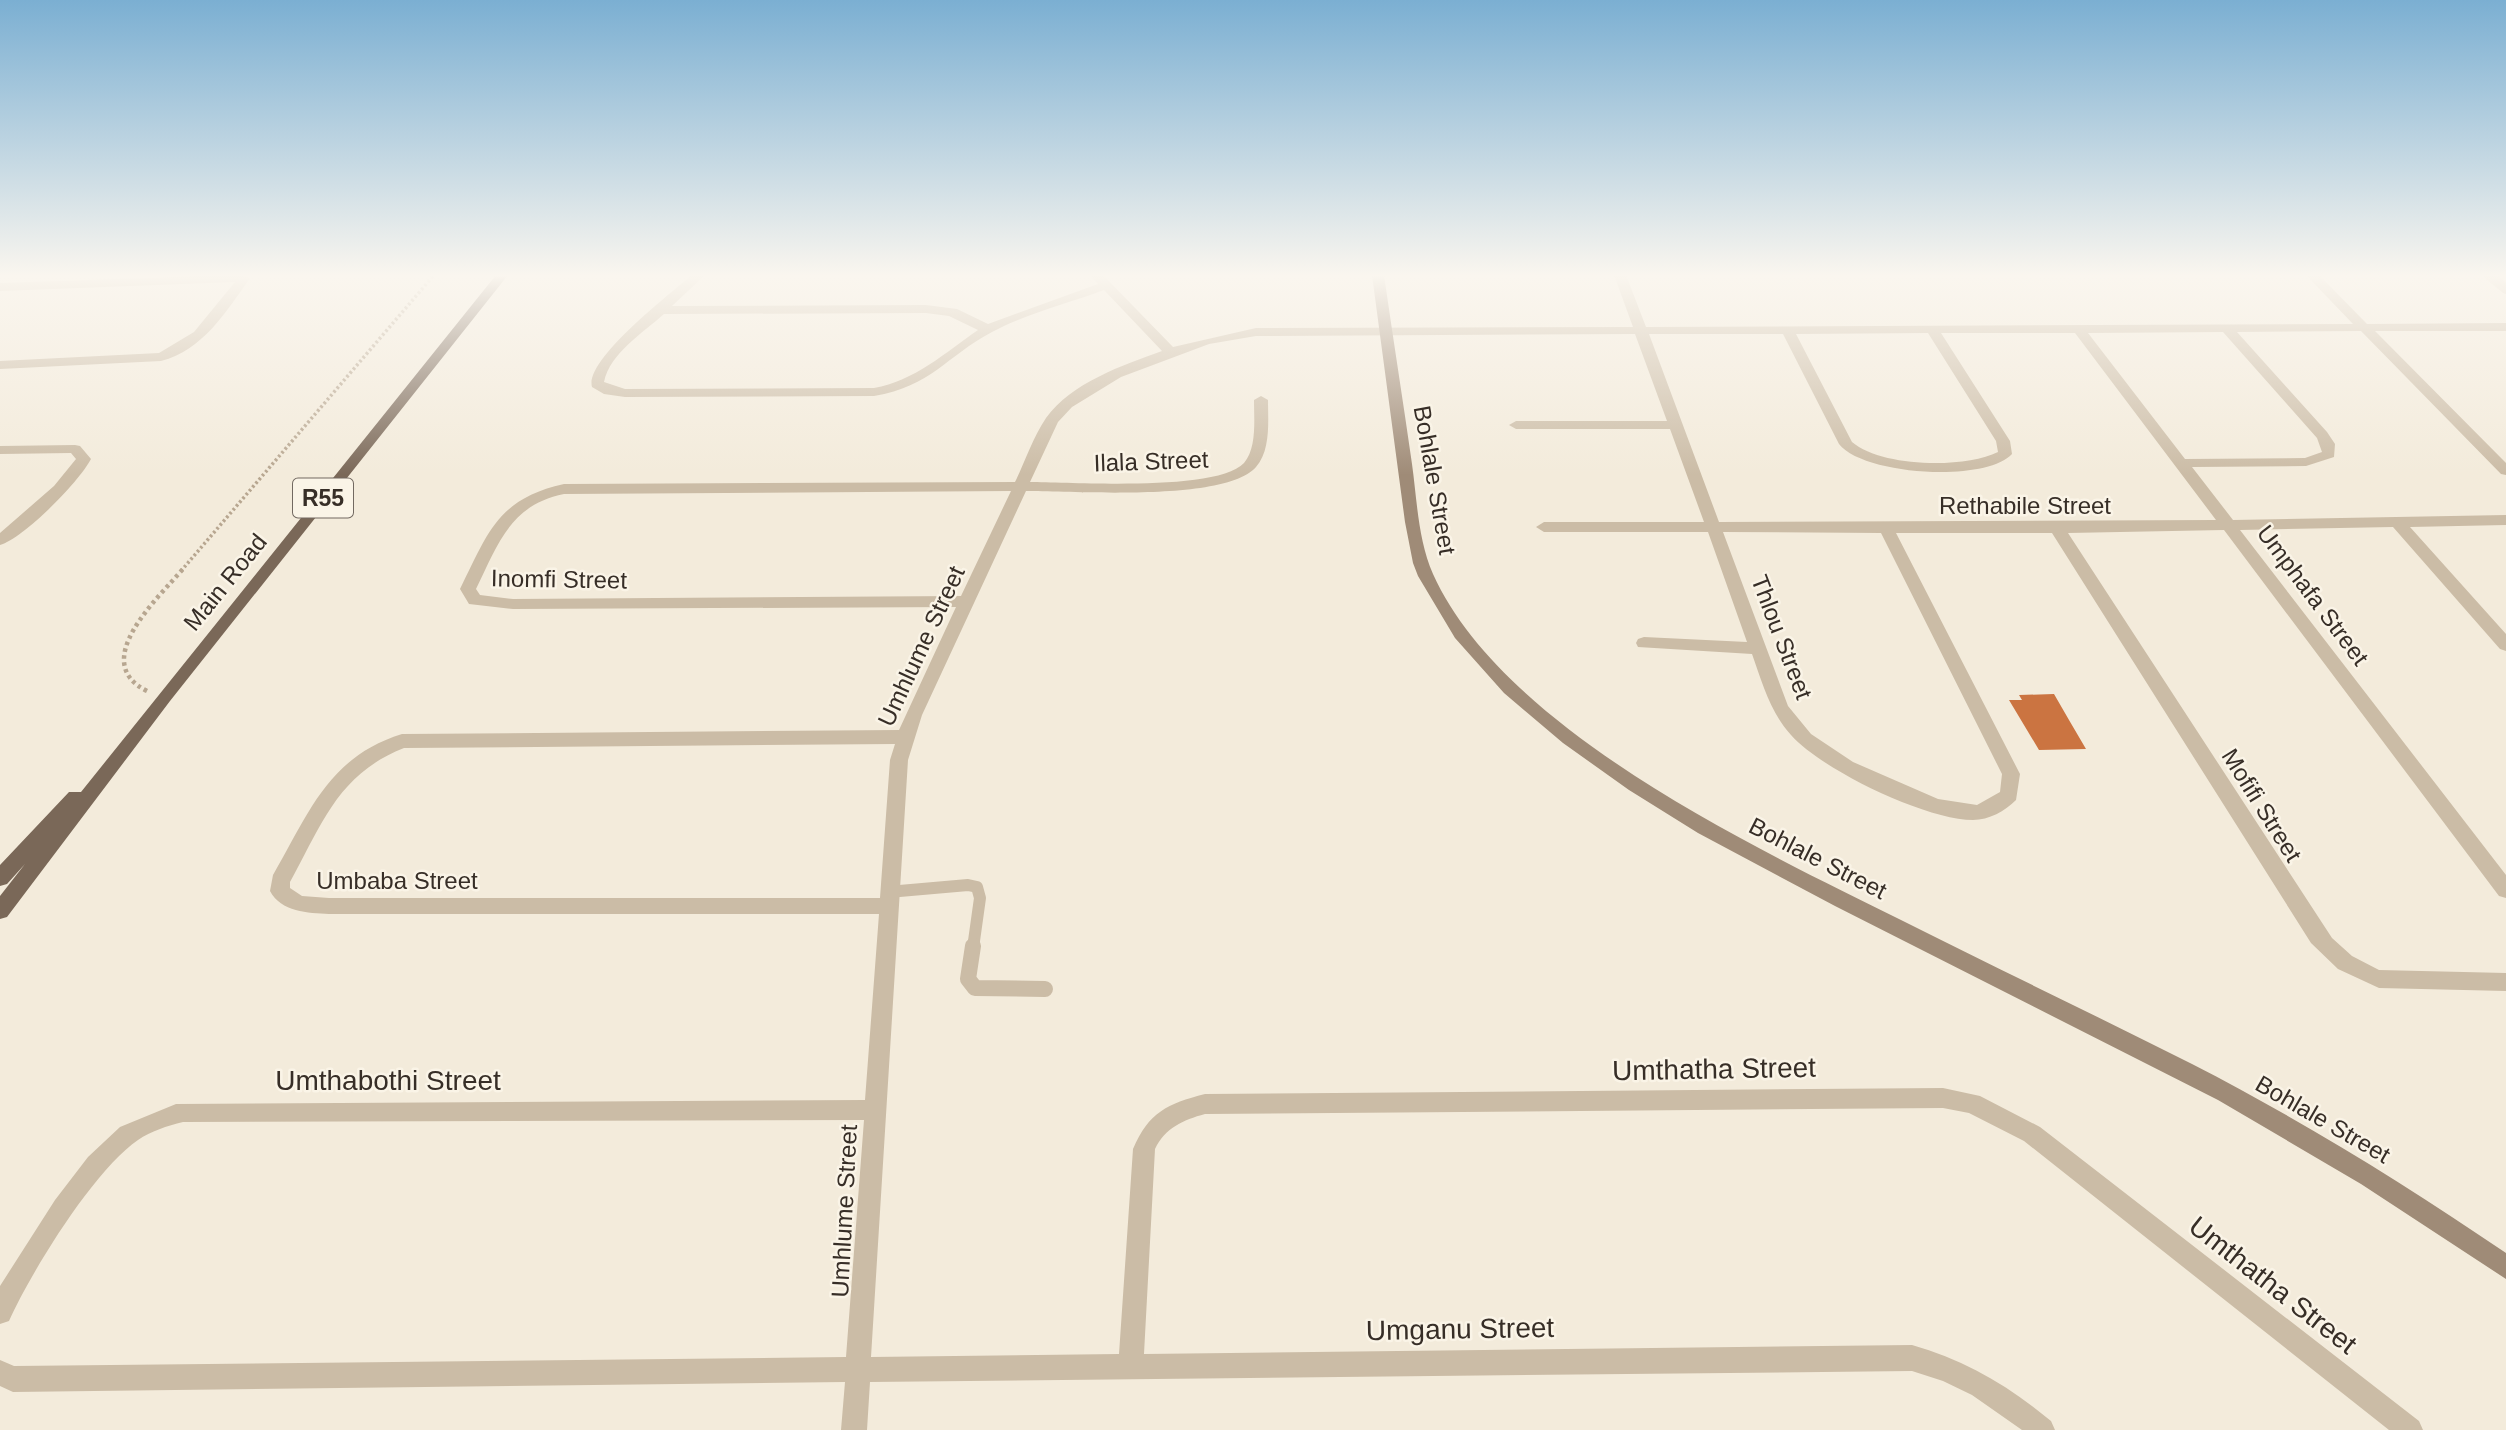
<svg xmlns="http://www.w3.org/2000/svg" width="2506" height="1430" viewBox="0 0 2506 1430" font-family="Helvetica,sans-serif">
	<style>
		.building { fill: #cb7441 }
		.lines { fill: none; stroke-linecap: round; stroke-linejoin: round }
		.path-far1 { stroke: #b7a690; stroke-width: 3.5; stroke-dasharray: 2.5 2.5; stroke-linecap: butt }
		.path { stroke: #b7a690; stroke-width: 4.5; stroke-dasharray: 3.5 3.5; stroke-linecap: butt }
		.lane-far2 { stroke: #cbbca6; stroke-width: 10 }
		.lane-far1 { stroke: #cbbca6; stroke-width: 12 }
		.lane { stroke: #cbbca6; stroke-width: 16 }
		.street { fill: #cbbca6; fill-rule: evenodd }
		.secondary { fill: #9f8b77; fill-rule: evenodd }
		.primary { fill: #7a6858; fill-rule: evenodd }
		.labels { text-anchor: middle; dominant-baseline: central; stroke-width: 5; stroke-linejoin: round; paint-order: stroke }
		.shield { fill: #faf4e7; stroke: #726961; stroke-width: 2 }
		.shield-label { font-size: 23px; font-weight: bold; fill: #372e27 }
		.street-label { font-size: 24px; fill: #372e27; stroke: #faf4e7 }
		.near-street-label { font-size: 28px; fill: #372e27; stroke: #faf4e7 }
	</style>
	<rect width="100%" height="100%" fill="#f3ebdb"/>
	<polygon class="building" points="2054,694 2069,720 2086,749 2039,750 2009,700 2022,700 2019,695"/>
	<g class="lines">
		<polyline class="path-far1" points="181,571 434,275"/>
		<path class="path" d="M147,691C88,662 158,598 183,569"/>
		<polyline class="lane-far2" points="2489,275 2506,289"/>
		<polyline class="lane-far1" points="888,892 968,885 977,887 980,898 973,948"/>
		<polyline class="lane" points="973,946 968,979 975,988 1045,989"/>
		<g class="street">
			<path d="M236,275L250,278C226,312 203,350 161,361L0,369V361L159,353L194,332L235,282L0,291V283Z"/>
			<path d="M692,275H705L672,306L926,305L957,309L988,324L1098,284L1090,275H1103L1173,347L1256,328L1633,327L1614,275H1626L1646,327L2353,324L2306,275H2319L2367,324L2506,323V331H2375L2506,463V475L2501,474L2361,331L2237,332L2327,432L2335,444L2334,457L2306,466L2192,467L2233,520L2506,515V525L2410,527L2506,634V651L2500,649L2393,527L2240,530L2506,875V898L2499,896L2224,530L2068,533L2332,938L2352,956L2379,970L2506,973V991L2379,988L2338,969L2311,943L2052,533H1896L2020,774L2016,800C2005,811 1989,820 1973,820C1926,820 1822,770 1791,735C1770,712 1762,682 1752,654L1638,647L1636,643L1638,639L1644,637L1747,642L1708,532H1544L1536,527L1544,522H1704L1670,429H1516L1509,425L1516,421H1667L1635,334L1256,336L1209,344L1121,377L1072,407L1058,422L1030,482C1072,482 1217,492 1244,463C1257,448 1254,419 1254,400L1261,396L1268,400C1268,421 1271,450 1256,467C1226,502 1074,491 1026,491L922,715L908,760L871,1357L1119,1354L1133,1149C1149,1112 1167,1104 1205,1094L1943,1088L1980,1096L2040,1127L2419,1421L2423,1430H2389L2024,1141L1969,1113L1943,1108L1205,1114C1183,1120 1165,1128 1155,1149L1144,1354L1912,1345C1965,1360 2009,1386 2051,1421L2055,1430H2022L1972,1395L1943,1381L1912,1371L870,1382L867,1430H841L845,1382L13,1392L0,1386V1360L14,1366L846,1357L864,1120L183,1122C167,1126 151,1131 138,1140C94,1170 31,1272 9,1321L0,1324V1286L55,1200L88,1157L120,1127L176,1104L865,1100L879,914H329C308,913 281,912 270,891L273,875C309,813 328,757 402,734L899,730L956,607L513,609L469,604L460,589C488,533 497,499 564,484L1015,482C1025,462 1033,437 1046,418C1071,383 1123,365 1162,351L1104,290C1069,303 1023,315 992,332C945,357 932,386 874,396L625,397L604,394L592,387C584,360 671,293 692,275ZM926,313L949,316L978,330C945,353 914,381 874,388L625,389L604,382C610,353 643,333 664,314ZM2223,332L2317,438L2322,452L2305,458L2185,459L2088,333ZM1928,333L1996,441L1998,452C1964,469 1881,467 1852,442L1796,334ZM1941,333H2075L2216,520L1719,522L1649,334H1783L1839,444C1863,475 1985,483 2012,454L2010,441ZM1011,491L961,596L513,599L480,595L476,589C498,544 510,505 564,494ZM1723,532L1881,533L2002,774L2000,792L1977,805L1938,799L1853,762L1811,734L1788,706ZM895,744L890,760L880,898H329L302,896L290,888V882C322,824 338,774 404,748Z"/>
			<path d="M75,445L80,446L91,459C79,482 24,538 0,545V533L54,486L76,459L71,453L0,454V446Z"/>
		</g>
		<path class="secondary" d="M1372,275H1384C1393,338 1403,401 1412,464C1417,500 1418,540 1433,574C1503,729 1752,846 1899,919C1996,968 2095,1015 2192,1064C2301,1120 2405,1184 2506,1253V1279L2361,1184L2218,1100L1835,906L1698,833L1629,790L1563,743L1504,693L1455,638L1418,576L1413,563L1405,522Z"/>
		<polygon class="primary" points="496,275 508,275 170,701 7,917 0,919 0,896 25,864 7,884 0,886 0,865 69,792 81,792"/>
	</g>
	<linearGradient id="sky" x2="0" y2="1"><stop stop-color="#7bafd2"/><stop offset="0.58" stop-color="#faf6ef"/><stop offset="1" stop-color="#faf6ef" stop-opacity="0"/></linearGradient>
	<rect width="2506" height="475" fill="url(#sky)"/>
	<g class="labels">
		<rect class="shield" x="293" y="478.5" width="60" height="39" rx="5"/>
		<g class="shield-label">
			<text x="323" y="498">R55</text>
		</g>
		<g class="street-label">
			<text transform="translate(1151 461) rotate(-2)">Ilala Street</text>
			<text transform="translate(1435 480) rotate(80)">Bohlale Street</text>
			<text x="2025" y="505">Rethabile Street</text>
			<text transform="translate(559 579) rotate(1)">Inomfi Street</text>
			<text transform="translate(225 582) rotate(-51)">Main Road</text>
			<text transform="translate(2313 595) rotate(53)">Umphafa Street</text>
			<text transform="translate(1782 637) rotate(69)">Thlou Street</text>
			<text transform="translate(921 646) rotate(-65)">Umhlume Street</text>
			<text transform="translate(2262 805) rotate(58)">Mofifi Street</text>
			<text transform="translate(1818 858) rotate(27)">Bohlale Street</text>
			<text x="397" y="880">Umbaba Street</text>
			<text transform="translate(2323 1119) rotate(30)">Bohlale Street</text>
			<text transform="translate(844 1211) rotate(-87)">Umhlume Street</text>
		</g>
		<g class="near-street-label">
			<text transform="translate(1714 1069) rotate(-1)">Umthatha Street</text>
			<text x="388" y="1080">Umthabothi Street</text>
			<text transform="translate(2273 1285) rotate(38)">Umthatha Street</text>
			<text transform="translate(1460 1329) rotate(-1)">Umganu Street</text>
		</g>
	</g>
</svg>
